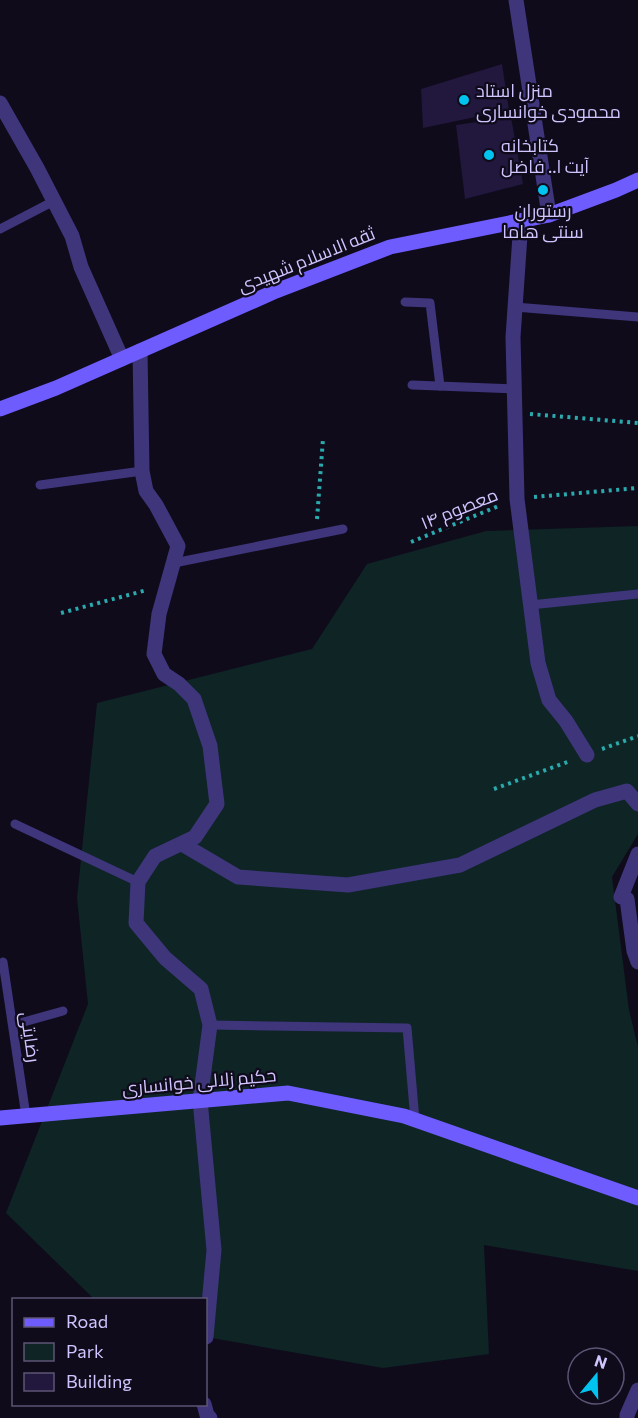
<svg xmlns="http://www.w3.org/2000/svg" width="638" height="1418" viewBox="0 0 638 1418" font-family="Commissioner,Cairo,sans-serif">
	<style>
		.green { fill: #0e2425 }
		.building { fill: #22173d }
		.lines { fill: none; stroke-linecap: round; stroke-linejoin: round }
		.path { stroke: #2baaad; stroke-width: 4; stroke-dasharray: 3 4.5; stroke-linecap: butt }
		.lane { stroke: #3e357b; stroke-width: 9 }
		.street { stroke: #3e357b; stroke-width: 15 }
		.secondary { stroke: #6e5cff; stroke-width: 15 }
		.poi-dot { fill: #00c3f0; stroke: #0f0b1b; stroke-width: 2 }
		.labels { text-anchor: middle; dominant-baseline: central; stroke-width: 4.5; stroke-linejoin: round; paint-order: stroke }
		.poi-label { font-size: 18px; fill: #d1c5ff; stroke: #0f0b1b; text-anchor: start }
		.street-label { font-size: 18px; fill: #d1c5ff; stroke: #0f0b1b }
	</style>
	<rect width="100%" height="100%" fill="#0f0b1b"/>
	<polygon class="green" points="638,526 638,834 612,877 629,1010 638,1047 638,1271 484,1245 489,1354 383,1368 206,1337 206,1300 94,1299 6,1213 88,1004 77,898 97,703 312,649 367,564 486,531"/>
	<g class="building">
		<polygon points="502,64 509,110 423,128 421,89"/>
		<polygon points="511,117 523,184 465,199 456,125"/>
	</g>
	<g class="lines">
		<g class="path">
			<polyline points="530,414 638,423"/>
			<polyline points="534,497 638,488"/>
			<polyline points="317,519 323,439"/>
			<polyline points="411,542 501,505"/>
			<polyline points="61,613 147,590"/>
			<polyline points="602,749 638,736"/>
			<polyline points="494,789 570,761"/>
		</g>
		<g class="lane">
			<polyline points="0,229 54,201"/>
			<polyline points="405,302 430,303 440,386"/>
			<polyline points="515,307 638,317"/>
			<polyline points="412,385 514,389"/>
			<polyline points="40,485 142,471"/>
			<polyline points="174,563 343,529"/>
			<polyline points="530,605 638,594"/>
			<polyline points="15,824 138,882"/>
			<polyline points="3,962 26,1116"/>
			<polyline points="13,1025 63,1011"/>
			<polyline points="210,1025 407,1028 415,1120"/>
		</g>
		<g class="street">
			<polyline points="516,0 549,215"/>
			<polyline points="0,103 37,168 72,236 81,267 122,359"/>
			<polyline points="521,221 513,337 517,499 538,663 549,700 566,721 587,755"/>
			<polyline points="140,351 142,471 146,491 156,505 178,546 159,614 154,654 164,674 179,684 194,699 210,746 217,804 195,837 155,856 138,882 136,923 165,958 201,989 210,1025 200,1100 214,1250 206,1337"/>
			<polyline points="182,844 238,877 348,885 460,865 595,800 627,791 638,804"/>
			<polyline points="638,854 621,897 627,899 634,951 638,962"/>
			<polyline points="204,1404 207,1415 210,1418"/>
			<polyline points="627,1418 627,1415 638,1390"/>
		</g>
		<g class="secondary">
			<polyline points="0,409 56,388 276,291 390,247 549,215 616,190 638,180"/>
			<polyline points="0,1118 288,1093 404,1116 638,1198"/>
		</g>
	</g>
	<g class="poi-dot">
		<circle cx="464" cy="100" r="6"/>
		<circle cx="489" cy="155" r="6"/>
		<circle cx="543" cy="190" r="6"/>
	</g>
	<g class="labels">
		<g class="poi-label">
			<text x="476" y="90">منزل استاد<tspan x="476" dy="21">محمودی خوانساری</tspan></text>
			<text x="501" y="145">کتابخانه<tspan x="501" dy="21">آیت ا.. فاضل</tspan></text>
			<text x="543" y="210" text-anchor="middle">رستوران<tspan x="543" dy="21">سنتی هاما</tspan></text>
		</g>
		<g class="street-label">
			<text transform="translate(306 259) rotate(-22)">ثقه الاسلام شهیدی</text>
			<text transform="translate(459 508) rotate(-22)">۱۴ معصوم</text>
			<text transform="translate(31 1037) rotate(82)">رضایتی</text>
			<text transform="translate(199 1081) rotate(-5)">حکیم زلالی خوانساری</text>
		</g>
	</g>
	<rect x="12" y="1298" width="195" height="108" fill="#0f0b1b" stroke="#5d5576" stroke-width="1.5"/>
	<rect x="24" y="1318" width="30" height="9" fill="#6e5cff" stroke="#5d5576" stroke-width="1.5"/>
	<text x="66" y="1328" font-size="18" fill="#d1c5ff">Road</text>
	<rect x="24" y="1343" width="30" height="18" fill="#0e2425" stroke="#5d5576" stroke-width="1.5"/>
	<text x="66" y="1358" font-size="18" fill="#d1c5ff">Park</text>
	<rect x="24" y="1373" width="30" height="18" fill="#22173d" stroke="#5d5576" stroke-width="1.5"/>
	<text x="66" y="1388" font-size="18" fill="#d1c5ff">Building</text>
	<g transform="translate(596 1376) rotate(19)"><circle r="28" fill="#0f0b1b" stroke="#5d5576" stroke-width="1.5"/>
	<path d="M0-4.5L10 22L0 15L-10 22Z" fill="#00c3f0"/>
	<text y="-9" font-size="16" font-weight="bold" text-anchor="middle" fill="#d1c5ff">N</text>
	</g>
</svg>
